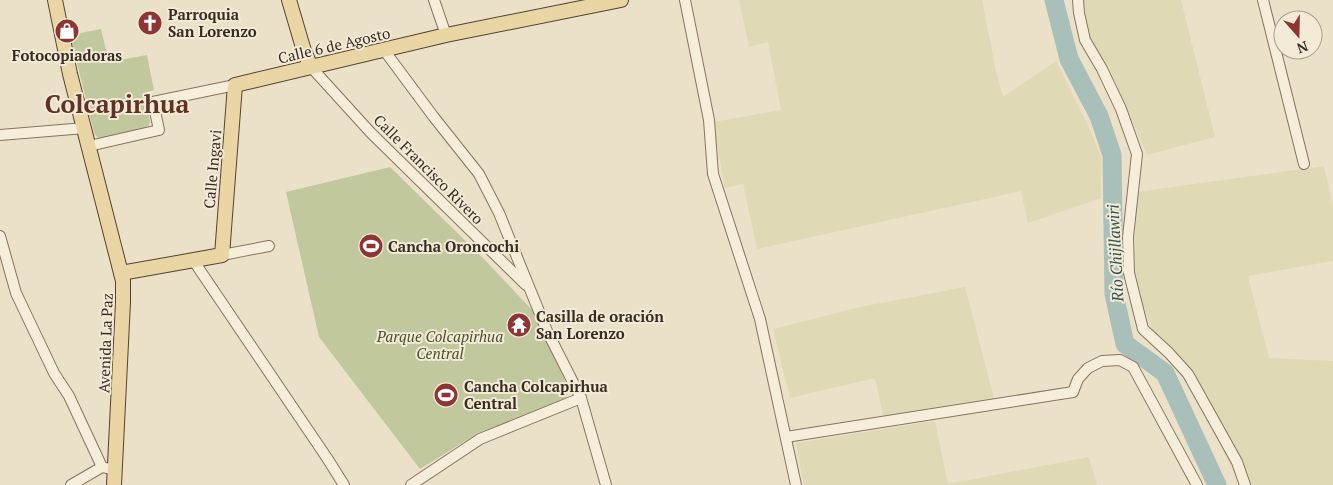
<svg xmlns="http://www.w3.org/2000/svg" width="1333" height="485" viewBox="0 0 1333 485" font-family="'PT Serif',serif">
	<style>
		.farmland { fill: #e0d9b6 }
		.green { fill: #c2c89d }
		.lines { fill: none; stroke-linecap: round; stroke-linejoin: round }
		.river { stroke: #a9bfb9; stroke-width: 19 }
		.minor-casing { stroke: #85745f; stroke-width: 12 }
		.major-casing { stroke: #544232; stroke-width: 16 }
		.minor { stroke: #f6eedb; stroke-width: 10 }
		.major { stroke: #ead5a4; stroke-width: 14 }
		.labels { text-anchor: middle; dominant-baseline: central; stroke-width: 4; stroke-linejoin: round; paint-order: stroke }
		.poi-label { font-size: 15px; font-weight: bold; fill: #372c21; stroke: #f3ebd7; text-anchor: start }
		.street-label { font-size: 15px; fill: #372c21; stroke: #f3ebd7 }
		.park-label { font-size: 15px; font-style: italic; fill: #475229; stroke: #f3ebd7 }
		.water-label { font-size: 16px; font-style: italic; fill: #325553; stroke: #f3ebd7 }
		.town-label { font-size: 25px; font-weight: bold; fill: #603124; stroke: #f3ebd7 }
	</style>
	<rect width="100%" height="100%" fill="#ebe1c8"/>
	<g class="farmland">
		<polygon points="739,0 982,0 996,71 1003,97 1056,61 1091,132 1101,157 1101,198 1028,223 1021,191 757,249 743,184 725,188 713,122 781,110 768,42 749,47"/>
		<polygon points="1083,0 1181,0 1215,137 1147,155 1110,70 1090,39"/>
		<polygon points="1324,166 1333,206 1333,261 1248,276 1269,358 1333,361 1333,485 1240,485 1175,351 1152,330 1135,287 1136,192"/>
		<polygon points="965,287 994,398 883,416 875,378 790,398 773,329 860,307"/>
		<polygon points="935,421 948,484 1089,457 1097,485 804,485 796,443"/>
	</g>
	<g class="green">
		<polygon points="101,29 109,62 147,55 154,90 144,93 150,121 149,125 146,128 102,138 97,137 94,133 73,46 65,36"/>
		<polygon points="390,167 483,258 535,313 569,390 565,399 478,433 420,469 319,337 286,192"/>
	</g>
	<g class="lines">
		<polyline class="river" points="1054,0 1069,59 1099,116 1112,155 1114,294 1125,344 1165,373 1217,485"/>
		<defs>
			<g id="minor">
				<polyline points="434,0 446,35"/>
				<polyline points="685,0 709,120 713,174 760,319 796,485"/>
				<polyline points="1078,0 1079,13 1085,40 1102,69 1121,109 1137,154 1128,237 1129,273 1143,329 1169,353 1188,374 1237,462 1245,485"/>
				<polyline points="1263,0 1304,164"/>
				<polyline points="384,50 433,116 479,174 499,213 547,331 581,398 606,485"/>
				<polyline points="311,67 371,133 526,285"/>
				<polyline points="0,135 85,128"/>
				<polyline points="89,146 159,130 153,102 235,85"/>
				<polyline points="0,236 16,293 54,373 69,396 102,467 115,470"/>
				<polyline points="222,255 269,246"/>
				<polyline points="193,260 327,458 344,485"/>
				<polyline points="786,437 1073,392 1078,379 1088,368 1102,361 1120,360 1133,367 1197,485"/>
				<polyline points="71,485 102,467"/>
				<polyline points="411,485 480,439 581,398"/>
			</g>
			<g id="major">
				<polyline points="55,0 70,74 123,281 123,302 114,485"/>
				<polyline points="289,0 304,51 311,67"/>
				<polyline points="121,273 222,255 235,85 446,35 621,0"/>
			</g>
		</defs>
		<use href="#minor" class="minor-casing"/>
		<use href="#major" class="major-casing"/>
		<use href="#minor" class="minor"/>
		<use href="#major" class="major"/>
	</g>
	<defs>
		<symbol id="church-disc" viewBox="-11 -11 22 22"><circle r="9.5" fill="#8f3434" stroke="#f3ebd7"/><path d="M-1.2-6h2.4v3.5h3.3v2.4h-3.3V6h-2.4V-.1h-3.3v-2.4h3.3Z" fill="#fff"/></symbol>
		<symbol id="shop-disc" viewBox="-11 -11 22 22"><circle r="9.5" fill="#8f3434" stroke="#f3ebd7"/><path d="M-5-2.5h2.3a2.7 3.5 0 0 1 5.4 0H5L5.5 6h-11ZM-1.5-2.5h3a1.5 2.3 0 0 0-3 0Z" fill="#fff"/></symbol>
		<symbol id="stadium-disc" viewBox="-11 -11 22 22"><circle r="9.5" fill="#8f3434" stroke="#f3ebd7"/><path d="M0-5a6.5 5 0 1 0 0 10a6.5 5 0 1 0 0-10ZM-3.5-1.8h7v3.6h-7Z" fill="#fff"/></symbol>
		<symbol id="temple-disc" viewBox="-11 -11 22 22"><circle r="9.5" fill="#8f3434" stroke="#f3ebd7"/><path d="M0-6L5-2H3V0L6.5 2.5H4V6H1.5V3h-3V6H-4V2.5H-6.5L-3 0V-2H-5Z" fill="#fff"/></symbol>
	</defs>
	<g fill-rule="evenodd">
		<use href="#church-disc" x="136" y="9" width="28" height="28"/>
		<use href="#shop-disc" x="53" y="17" width="28" height="28"/>
		<use href="#stadium-disc" x="357" y="232" width="28" height="28"/>
		<use href="#temple-disc" x="505" y="311" width="28" height="28"/>
		<use href="#stadium-disc" x="432" y="381" width="28" height="28"/>
	</g>
	<g class="labels">
		<g class="poi-label">
			<text x="168" y="14">Parroquia<tspan x="168" dy="17">San Lorenzo</tspan></text>
			<text x="67" y="55" text-anchor="middle">Fotocopiadoras</text>
			<text x="388" y="246">Cancha Oroncochi</text>
			<text x="536" y="316">Casilla de oración<tspan x="536" dy="17">San Lorenzo</tspan></text>
			<text x="464" y="386">Cancha Colcapirhua<tspan x="464" dy="17">Central</tspan></text>
		</g>
		<g class="street-label">
			<text transform="translate(334 45) rotate(-13)">Calle 6 de Agosto</text>
			<text transform="translate(212 169) rotate(-85)">Calle Ingavi</text>
			<text transform="translate(429 169) rotate(45)">Calle Francisco Rivero</text>
			<text transform="translate(105 343) rotate(-88)">Avenida La Paz</text>
		</g>
		<g class="park-label">
			<text x="440" y="336">Parque Colcapirhua<tspan x="440" dy="17">Central</tspan></text>
		</g>
		<g class="water-label">
			<text transform="translate(1115 253) rotate(-93)">Río Chijllawiri</text>
		</g>
		<g class="town-label">
			<text x="117" y="103">Colcapirhua</text>
		</g>
	</g>
	<g transform="translate(1298 35) rotate(160)"><circle r="24" fill="#f3ebd7" stroke="#a89f8e"/>
	<path d="M0-4L9 19L0 12L-9 19Z" fill="#8f3434"/>
	<text y="-8" font-size="14" font-weight="bold" text-anchor="middle" fill="#372c21">N</text>
	</g>
</svg>
